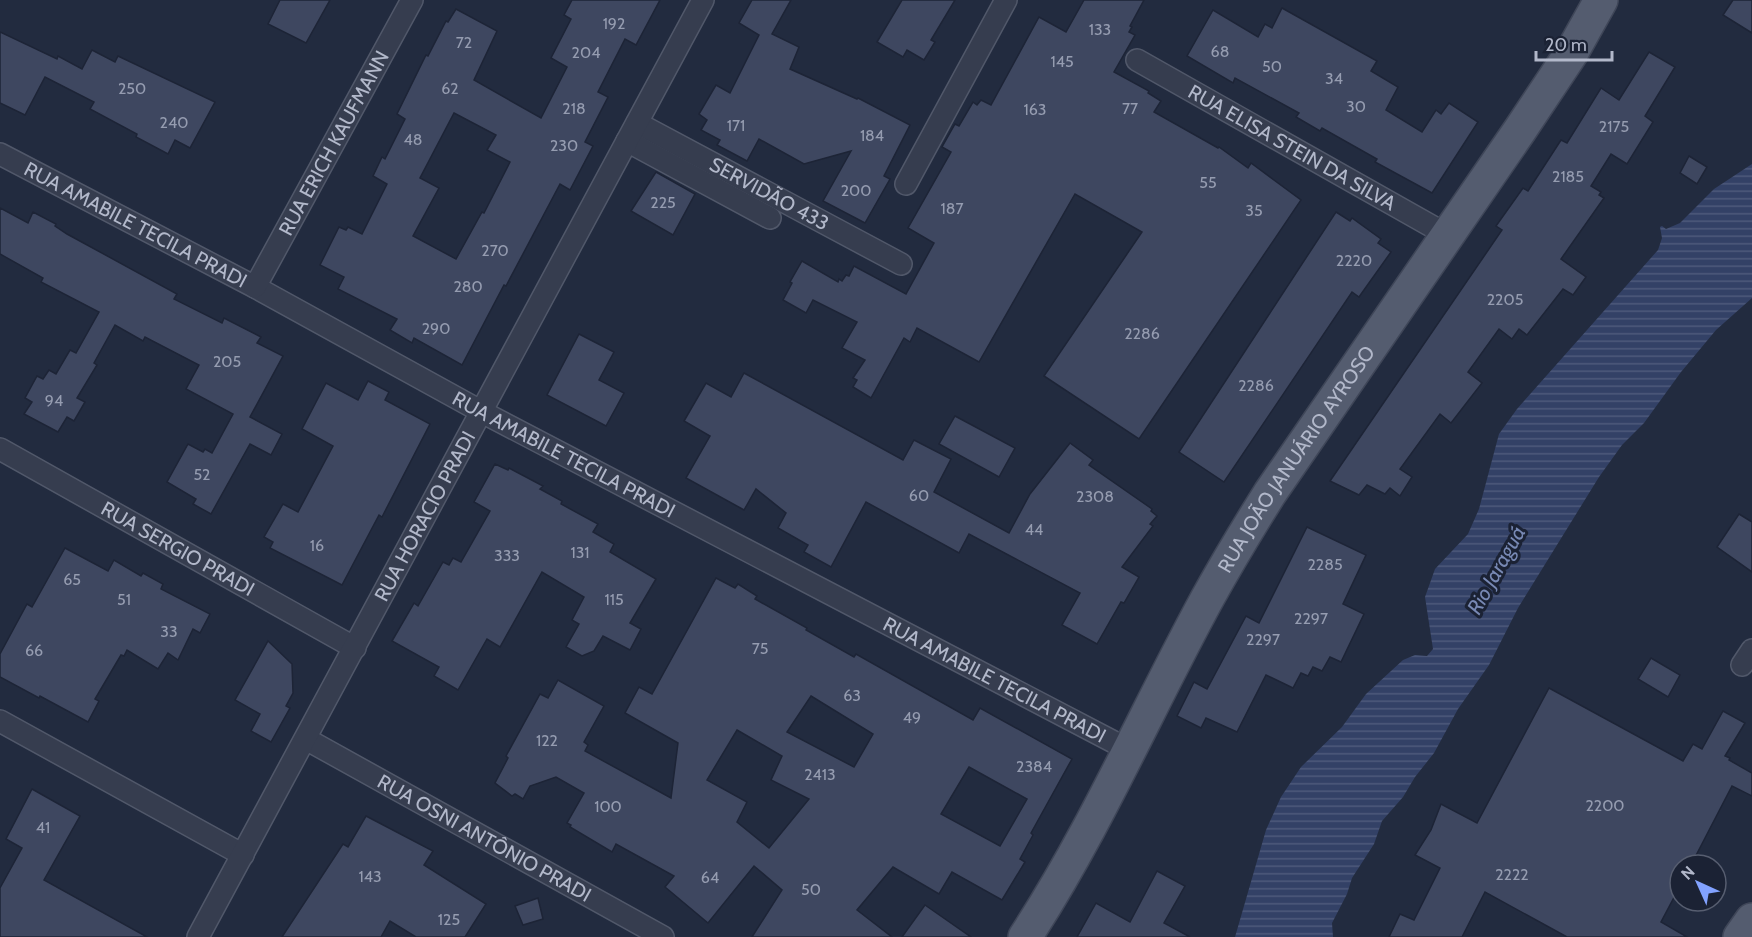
<svg xmlns="http://www.w3.org/2000/svg" width="1752" height="937" viewBox="0 0 1752 937" font-family="Cabin,sans-serif">
	<style>
		.water { fill: url(#water-rules) }
		.building { fill: #3e4760; stroke: #1d2436; stroke-width: 1.5; fill-rule: evenodd }
		.lines { fill: none; stroke-linecap: round; stroke-linejoin: round }
		.street-casing { stroke: #51586a; stroke-width: 24 }
		.primary-casing { stroke: #3f4658; stroke-width: 36 }
		.street { stroke: #363d4f; stroke-width: 21 }
		.primary { stroke: #545c6f; stroke-width: 33 }
		.labels { text-anchor: middle; dominant-baseline: central; stroke-width: 6; stroke-linejoin: round; paint-order: stroke }
		.number-label { font-size: 16px; fill: #959cb0 }
		.street-label { font-size: 20px; fill: #b2b8ca; stroke: #1b2234 }
		.water-label { font-size: 21px; font-style: italic; fill: #7889b4; stroke: #1b2234 }
	</style>
	<defs>
		<pattern id="water-rules" width="6" height="5" patternUnits="userSpaceOnUse" patternTransform="scale(1.5)"><rect width="6" height="5" fill="#334166"/><path d="M0 2.5h6" fill="none" stroke="#4e5a7b"/></pattern>
	</defs>
	<rect width="100%" height="100%" fill="#222b3f"/>
	<polygon class="water" points="1752,164 1752,298 1716,330 1681,372 1644,423 1622,445 1599,477 1518,608 1489,665 1458,709 1434,753 1415,777 1403,797 1382,821 1374,844 1352,878 1347,894 1332,923 1333,937 1235,937 1266,830 1281,797 1301,767 1342,727 1366,694 1403,660 1415,655 1427,656 1433,649 1425,597 1435,569 1468,534 1479,509 1499,434 1517,409 1658,250 1662,238 1660,227 1662,226 1666,229 1680,223 1714,189"/>
	<g class="building">
		<polygon points="280,0 330,0 306,43 268,24"/>
		<path d="M572,0H660L636,45L625,39L598,92L608,97L585,142L593,146L570,190L560,184L506,286L504,285L462,365L414,338L412,343L390,330L397,319L338,289L344,277L320,265L339,227L346,230L348,227L362,234L387,184L373,176L382,157L385,159L405,119L397,114L426,55L428,56L446,21L448,22L456,9L497,31L474,80L541,118L567,67L551,58L571,19L564,15ZM454,113L496,135L487,150L510,162L484,213L482,212L456,259L413,236L439,188L420,178Z"/>
		<polygon points="752,0 791,0 772,34 799,47 790,69 857,99 858,98 910,125 884,176 890,179 865,223 823,201 851,151 804,164 759,139 747,161 717,145 720,140 701,130 707,120 699,114 716,85 730,93 759,35 739,23"/>
		<polygon points="902,0 955,0 931,40 935,42 924,60 907,50 903,57 877,42"/>
		<polygon points="1084,0 1144,0 1130,26 1132,27 1129,32 1135,35 1114,72 1149,91 1148,93 1161,101 1154,112 1218,148 1219,147 1248,168 1251,163 1301,200 1139,439 1044,376 1142,232 1075,194 979,362 917,328 910,342 904,338 871,398 853,387 857,380 853,378 865,360 842,348 857,322 813,300 806,313 783,300 792,283 790,282 802,261 838,282 839,279 842,281 846,275 849,276 854,266 906,294 934,243 908,228 951,152 942,147 955,124 959,126 973,102 977,105 981,100 991,105 1039,17 1066,32"/>
		<polygon points="1733,0 1752,0 1752,33 1723,15"/>
		<polygon points="1282,8 1377,61 1371,71 1398,87 1386,110 1422,132 1436,110 1441,114 1449,103 1478,122 1432,193 1375,162 1377,159 1322,128 1320,131 1296,117 1299,113 1235,78 1233,83 1187,56 1213,10 1258,37 1265,24 1272,28"/>
		<polygon points="0,32 57,59 58,56 82,69 92,50 115,62 118,56 215,102 190,148 175,140 168,154 136,137 137,134 90,109 94,102 45,77 25,115 0,103"/>
		<polygon points="1649,52 1675,67 1645,116 1653,122 1627,164 1611,154 1591,186 1601,192 1599,195 1604,198 1561,259 1586,277 1573,295 1563,289 1527,335 1519,329 1512,339 1499,329 1468,372 1482,383 1451,423 1440,414 1400,469 1412,477 1400,496 1390,488 1385,494 1367,485 1359,495 1330,481 1502,230 1496,226 1523,188 1528,191 1561,140 1567,143 1601,88 1619,100"/>
		<polygon points="1689,156 1707,167 1697,184 1680,173"/>
		<polygon points="656,172 695,194 673,235 631,211"/>
		<polygon points="0,208 28,223 33,212 56,224 55,226 67,234 177,294 174,299 222,323 224,318 261,337 257,343 283,356 250,417 282,434 271,455 250,444 211,514 193,504 196,499 167,482 188,444 203,452 205,449 212,453 233,414 186,389 199,365 145,337 143,341 115,325 94,363 97,365 77,398 85,402 74,421 67,417 58,432 24,414 32,402 25,398 37,376 43,379 49,370 56,374 70,350 76,353 99,312 41,282 43,278 0,254"/>
		<polygon points="1336,212 1350,221 1352,218 1381,239 1378,243 1391,252 1359,297 1352,292 1224,482 1179,452"/>
		<polygon points="579,334 614,352 599,380 624,393 606,426 547,395"/>
		<polygon points="744,373 903,460 914,440 951,459 934,492 1009,533 1030,494 1070,443 1093,460 1089,465 1152,509 1151,511 1157,516 1150,524 1153,526 1122,567 1139,577 1124,603 1121,602 1097,644 1062,625 1080,593 969,534 959,553 866,502 831,567 804,552 808,545 778,528 786,513 756,489 744,510 686,478 710,436 684,421 706,383 731,397"/>
		<polygon points="368,381 389,392 385,400 430,424 382,517 379,515 342,585 270,548 273,542 264,537 283,504 298,512 333,446 302,429 326,383 358,400"/>
		<polygon points="955,416 1015,448 999,477 939,444"/>
		<polygon points="495,464 508,470 509,468 543,486 540,489 562,501 561,504 598,524 593,532 614,544 610,552 656,579 630,623 641,629 630,650 603,636 594,651 582,656 566,647 579,624 572,620 584,597 542,572 500,647 487,639 458,690 434,676 439,667 392,641 414,603 418,606 443,562 449,565 453,558 461,562 490,511 474,502"/>
		<polygon points="1739,514 1752,522 1752,572 1717,547"/>
		<polygon points="1307,527 1366,555 1343,604 1364,614 1341,662 1330,657 1322,671 1313,667 1308,676 1301,673 1293,688 1266,675 1237,732 1206,718 1201,728 1177,716 1194,682 1207,689 1246,616 1259,623"/>
		<polygon points="65,548 108,571 114,560 141,576 143,573 163,584 161,589 210,614 200,633 193,629 178,660 168,653 158,669 127,650 124,656 121,655 95,699 99,701 88,722 40,696 39,698 0,677 0,654 27,604 32,607"/>
		<path d="M716,578L735,588L738,584L757,596L755,599L807,628L806,630L854,657L856,654L973,720L980,708L1072,759L1031,833L1033,835L1020,859L1025,862L1002,900L952,872L939,894L893,867L857,910L892,937H752L782,890L754,866L708,923L665,887L674,876L616,844L612,852L570,827L571,825L567,823L584,793L556,777L530,786L523,799L515,794L512,796L495,783L508,758L506,756L540,694L548,698L558,680L604,706L584,742L588,745L585,751L671,798L678,743L625,713L639,687L652,694ZM811,696L873,734L854,767L787,732ZM737,730L782,756L771,780L809,799L769,848L737,822L747,802L707,780ZM969,767L1027,799L1000,846L941,814Z"/>
		<polygon points="268,641 292,664 293,693 286,706 290,708 271,742 251,731 260,714 235,700"/>
		<polygon points="1651,658 1680,675 1668,697 1638,679"/>
		<polygon points="1549,688 1683,761 1693,744 1702,749 1723,711 1745,723 1725,756 1730,758 1729,760 1752,773 1752,796 1732,786 1691,865 1680,865 1680,886 1661,922 1687,937 1567,937 1485,892 1462,937 1389,937 1400,914 1414,920 1440,868 1415,855 1431,830 1441,804 1477,823"/>
		<polygon points="32,789 80,816 44,880 147,937 0,937 0,888 22,848 6,839"/>
		<polygon points="366,816 433,851 424,865 486,904 465,937 416,937 390,921 381,937 282,937 343,844 348,847"/>
		<polygon points="1157,871 1185,886 1164,923 1190,937 1077,937 1096,903 1130,922"/>
		<polygon points="538,898 543,919 523,925 515,906"/>
		<polygon points="925,905 971,937 902,937"/>
	</g>
	<g class="lines">
		<defs>
			<g id="street">
				<path id="s1" d="M1137,60L1449,236"/>
				<path id="s2" d="M637,123L901,264"/>
				<polyline points="627,141 770,218"/>
				<path id="s3" d="M0,154L255,287L482,412L1129,750"/>
				<polyline points="906,184 1006,0"/>
				<path id="s4" d="M255,287L412,0"/>
				<path id="s5" d="M0,449L355,648"/>
				<polyline points="1742,665 1752,650"/>
				<polyline points="0,721 243,855"/>
				<path id="s6" d="M306,739L663,937"/>
				<path id="s7" d="M198,937L703,0"/>
			</g>
			<g id="primary">
				<path id="s8" d="M1025,937C1095,830 1146,711 1207,599C1227,563 1248,528 1270,493L1520,130L1572,52L1601,0"/>
				<polyline points="1740,937 1752,920"/>
			</g>
		</defs>
		<use href="#street" class="street-casing"/>
		<use href="#primary" class="primary-casing"/>
		<use href="#street" class="street"/>
		<use href="#primary" class="primary"/>
	</g>
	<g class="labels">
		<g class="number-label">
			<text x="614" y="23">192</text>
			<text x="1100" y="29">133</text>
			<text x="464" y="42">72</text>
			<text x="1220" y="51">68</text>
			<text x="586" y="52">204</text>
			<text x="1062" y="61">145</text>
			<text x="1272" y="66">50</text>
			<text x="1334" y="78">34</text>
			<text x="132" y="88">250</text>
			<text x="450" y="88">62</text>
			<text x="1356" y="106">30</text>
			<text x="574" y="108">218</text>
			<text x="1130" y="108">77</text>
			<text x="1035" y="109">163</text>
			<text x="174" y="122">240</text>
			<text x="736" y="125">171</text>
			<text x="1614" y="126">2175</text>
			<text x="872" y="135">184</text>
			<text x="413" y="139">48</text>
			<text x="564" y="145">230</text>
			<text x="1568" y="176">2185</text>
			<text x="1208" y="182">55</text>
			<text x="856" y="190">200</text>
			<text x="663" y="202">225</text>
			<text x="952" y="208">187</text>
			<text x="1254" y="210">35</text>
			<text x="495" y="250">270</text>
			<text x="1354" y="260">2220</text>
			<text x="468" y="286">280</text>
			<text x="1505" y="299">2205</text>
			<text x="436" y="328">290</text>
			<text x="1142" y="333">2286</text>
			<text x="227" y="361">205</text>
			<text x="1256" y="385">2286</text>
			<text x="54" y="400">94</text>
			<text x="202" y="474">52</text>
			<text x="919" y="495">60</text>
			<text x="1095" y="496">2308</text>
			<text x="1034" y="529">44</text>
			<text x="317" y="545">16</text>
			<text x="580" y="552">131</text>
			<text x="507" y="555">333</text>
			<text x="1325" y="564">2285</text>
			<text x="72" y="579">65</text>
			<text x="124" y="599">51</text>
			<text x="614" y="599">115</text>
			<text x="1311" y="618">2297</text>
			<text x="169" y="631">33</text>
			<text x="1263" y="639">2297</text>
			<text x="760" y="648">75</text>
			<text x="34" y="650">66</text>
			<text x="852" y="695">63</text>
			<text x="912" y="717">49</text>
			<text x="547" y="740">122</text>
			<text x="1034" y="766">2384</text>
			<text x="820" y="774">2413</text>
			<text x="1605" y="805">2200</text>
			<text x="608" y="806">100</text>
			<text x="43" y="827">41</text>
			<text x="1512" y="874">2222</text>
			<text x="370" y="876">143</text>
			<text x="710" y="877">64</text>
			<text x="811" y="889">50</text>
			<text x="449" y="919">125</text>
		</g>
		<g class="street-label">
			<text stroke="none"><textPath href="#s4" startOffset="164">RUA ERICH KAUFMANN</textPath></text>
			<text stroke="none"><textPath href="#s1" startOffset="178">RUA ELISA STEIN DA SILVA</textPath></text>
			<text stroke="none"><textPath href="#s2" startOffset="150">SERVIDÃO 433</textPath></text>
			<text stroke="none"><textPath href="#s3" startOffset="153">RUA AMABILE TECILA PRADI</textPath></text>
			<text stroke="none"><textPath href="#s3" startOffset="639">RUA AMABILE TECILA PRADI</textPath></text>
			<text stroke="none"><textPath href="#s8" startOffset="550">RUA JOÃO JANUÁRIO AYROSO</textPath></text>
			<text stroke="none"><textPath href="#s7" startOffset="478">RUA HORACIO PRADI</textPath></text>
			<text stroke="none"><textPath href="#s5" startOffset="204">RUA SERGIO PRADI</textPath></text>
			<text stroke="none"><textPath href="#s3" startOffset="1125">RUA AMABILE TECILA PRADI</textPath></text>
			<text stroke="none"><textPath href="#s6" startOffset="204">RUA OSNI ANTÔNIO PRADI</textPath></text>
		</g>
		<g class="water-label">
			<text transform="translate(1496 570) rotate(-61)">Rio Jaraguá</text>
		</g>
	</g>
	<g transform="translate(1698 883) rotate(315)"><circle r="28" fill="#1b2234" stroke="#575e70" stroke-width="1.5"/>
	<path d="M0-4.5L10 22L0 15L-10 22Z" fill="#82a2ff"/>
	<text y="-9" font-size="16" font-weight="bold" text-anchor="middle" fill="#b2b8ca">N</text>
	</g>
	<path d="M1536 51v9h76v-9" fill="none" stroke="#b2b8ca" stroke-width="3"/>
	<text x="1545" y="51" font-size="18" fill="#b2b8ca" stroke="#1b2234" stroke-width="4.5" paint-order="stroke">20 m</text>
</svg>
